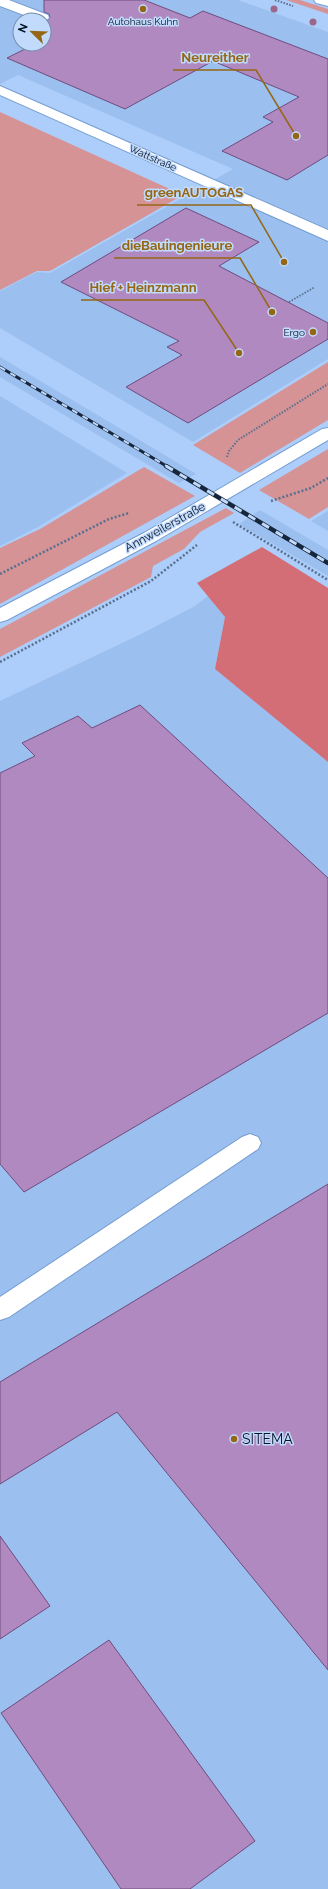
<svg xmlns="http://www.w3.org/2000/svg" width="328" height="1889" viewBox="0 0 328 1889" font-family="Raleway,sans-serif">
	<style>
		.built { fill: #9bbfef; fill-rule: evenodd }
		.green { fill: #d59396 }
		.forest { fill: #d36d76 }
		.building { fill: #b089c0; stroke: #6f4c7e }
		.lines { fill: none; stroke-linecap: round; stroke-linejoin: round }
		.service-casing { stroke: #759dd1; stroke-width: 2 }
		.minor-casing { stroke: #759dd1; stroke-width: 2 }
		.tertiary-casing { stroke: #759dd1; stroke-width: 2 }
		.primary-casing { stroke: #759dd1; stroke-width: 2 }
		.path-far1 { stroke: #586f8e; stroke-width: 2; stroke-dasharray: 1.5 1.5; stroke-linecap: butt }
		.path { stroke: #586f8e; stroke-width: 2.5; stroke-dasharray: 2 2; stroke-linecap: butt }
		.service { fill: #fff; fill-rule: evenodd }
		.minor { fill: #fff; fill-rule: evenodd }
		.tertiary { fill: #fff; fill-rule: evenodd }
		.primary { fill: #fff; fill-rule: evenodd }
		.rail-far1-casing { stroke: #16263b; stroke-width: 3 }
		.rail-casing { stroke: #16263b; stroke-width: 4.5 }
		.rail-far1 { stroke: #c2dbfc; stroke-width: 2; stroke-dasharray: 6; stroke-linecap: butt }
		.rail { stroke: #c2dbfc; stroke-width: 3; stroke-dasharray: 8; stroke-linecap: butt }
		.tree { fill: #9c658a }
		.poi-dot { fill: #956715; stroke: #c2dbfc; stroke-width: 1.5 }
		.labels { text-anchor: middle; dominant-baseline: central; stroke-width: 3; stroke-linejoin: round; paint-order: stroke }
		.far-poi-label { font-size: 10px; fill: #041225; stroke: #c2dbfc }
		.far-street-label { font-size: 10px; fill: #041225; stroke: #c2dbfc }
		.street-label { font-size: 12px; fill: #041225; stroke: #c2dbfc }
		.near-poi-label { font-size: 14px; fill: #041225; stroke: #c2dbfc; text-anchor: start }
		.leader { fill: none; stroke: #956715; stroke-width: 1.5 }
		.callout-dot { fill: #956715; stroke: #c2dbfc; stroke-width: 1.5 }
		.callout-label { font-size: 13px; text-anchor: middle; font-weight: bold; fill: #956715; stroke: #c2dbfc; stroke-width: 3; stroke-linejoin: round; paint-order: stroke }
	</style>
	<rect width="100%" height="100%" fill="#adcefa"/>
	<g class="built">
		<path d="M0,0H238L328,32V359L193,442L0,328V291L37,272L50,273L233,169L18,75L0,84ZM20,20H44V44H20Z"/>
		<polygon points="0,357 168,457 196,474 179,483 150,466 0,377"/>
		<polygon points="0,396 127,473 38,527 0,546"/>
		<polygon points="260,510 328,550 328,576 239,524"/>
		<polygon points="328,511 328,531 311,521"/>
		<polygon points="208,596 225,617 215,669 328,762 328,1889 0,1889 0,701 141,634 195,606"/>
	</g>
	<g class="green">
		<polygon points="286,0 300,0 328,9 328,14"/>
		<polygon points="0,112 183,195 50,271 37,271 0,290"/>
		<polygon points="328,362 328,420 240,473 193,445"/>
		<polygon points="328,449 328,507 309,519 259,490"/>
		<polygon points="144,467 195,496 0,604 0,548 40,529"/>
		<polygon points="226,508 234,513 200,532 184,549 153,566 151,577 0,657 0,629"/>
	</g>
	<polygon class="forest" points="262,547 328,588 328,762 215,669 225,617 197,583"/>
	<g class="building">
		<polygon points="44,0 144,0 190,18 203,11 328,59 328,155 287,180 222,151 273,122 263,117 299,97 213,61 125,109 7,58 35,44 44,44 44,23 50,18 49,14 44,12"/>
		<polygon points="186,208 259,242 219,266 328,323 328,339 188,423 126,387 182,355 167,347 179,341 61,282"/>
		<polygon points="140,705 328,878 328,1013 24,1192 0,1164 0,773 35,756 22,743 78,716 92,728"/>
		<polygon points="328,1184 328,1670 117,1412 0,1484 0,1382"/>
		<polygon points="0,1536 50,1606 0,1639"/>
		<polygon points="109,1640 255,1841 190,1889 121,1889 1,1713"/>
	</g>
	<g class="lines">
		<defs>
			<g id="service">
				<polygon points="0,0 9,0 48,15 49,18 44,22 44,20 37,20 0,6"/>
				<polygon points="250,1134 258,1137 261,1143 258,1149 9,1317 0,1320 0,1297 242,1137"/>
			</g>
			<polygon id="minor" points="0,86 328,230 328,241 0,95"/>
			<polygon id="tertiary" points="328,428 328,440 156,541 7,620 0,622 0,608 144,533 322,429"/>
			<polygon id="primary" points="314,0 328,0 328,6 316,3"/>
		</defs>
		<use href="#service" class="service-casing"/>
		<use href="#minor" class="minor-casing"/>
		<use href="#tertiary" class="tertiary-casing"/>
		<use href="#primary" class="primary-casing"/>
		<g class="path-far1">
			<polyline points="275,0 293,6"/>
			<polyline points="289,302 315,287"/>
			<polyline points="227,457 229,451 238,440 328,384"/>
		</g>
		<g class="path">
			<polyline points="271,501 311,488 328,478"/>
			<polyline points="233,522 328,580"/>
			<polyline points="0,574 109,519 129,513"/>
			<polyline points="0,662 151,581 197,545"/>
		</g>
		<use href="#service" class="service"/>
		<use href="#minor" class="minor"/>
		<use href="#tertiary" class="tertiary"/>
		<use href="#primary" class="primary"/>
		<defs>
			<polyline id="rail-far1" points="0,367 168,467"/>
			<polyline id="rail" points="166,466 328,563"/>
		</defs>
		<use href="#rail-far1" class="rail-far1-casing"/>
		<use href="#rail" class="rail-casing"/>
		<use href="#rail-far1" class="rail-far1"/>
		<use href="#rail" class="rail"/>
	</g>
	<g class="tree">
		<circle cx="274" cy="9" r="3.5"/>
		<circle cx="313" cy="22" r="3.5"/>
	</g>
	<g class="poi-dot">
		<circle cx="143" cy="9" r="4"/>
		<circle cx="313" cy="332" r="4"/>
		<circle cx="234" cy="1439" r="4"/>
	</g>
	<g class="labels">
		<g class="far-poi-label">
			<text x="143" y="21">Autohaus Kuhn</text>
			<text x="305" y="332" text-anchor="end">Ergo</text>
		</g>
		<g class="far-street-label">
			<text transform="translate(153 158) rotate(24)">Wattstraße</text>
		</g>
		<g class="street-label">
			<text transform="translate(165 527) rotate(-29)">Annweilerstraße</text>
		</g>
		<g class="near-poi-label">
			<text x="242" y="1439">SITEMA</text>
		</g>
	</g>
	<path class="leader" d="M296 136L256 70H173M284 262L251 205H137M272 312L240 258H114M239 353L204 300H81"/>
	<g class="callout-dot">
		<circle cx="296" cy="136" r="4"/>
		<circle cx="284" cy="262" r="4"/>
		<circle cx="272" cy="312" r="4"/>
		<circle cx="239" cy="353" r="4"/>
	</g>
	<g class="callout-label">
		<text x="215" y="62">Neureither</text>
		<text x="194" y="197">greenAUTOGAS</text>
		<text x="177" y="250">dieBauingenieure</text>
		<text x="143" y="292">Hief + Heinzmann</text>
	</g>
	<g transform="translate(32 32) rotate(293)"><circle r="19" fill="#c2dbfc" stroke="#768ba6"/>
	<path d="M0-3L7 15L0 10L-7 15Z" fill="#956715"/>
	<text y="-6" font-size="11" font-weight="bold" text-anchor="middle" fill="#041225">N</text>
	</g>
</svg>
